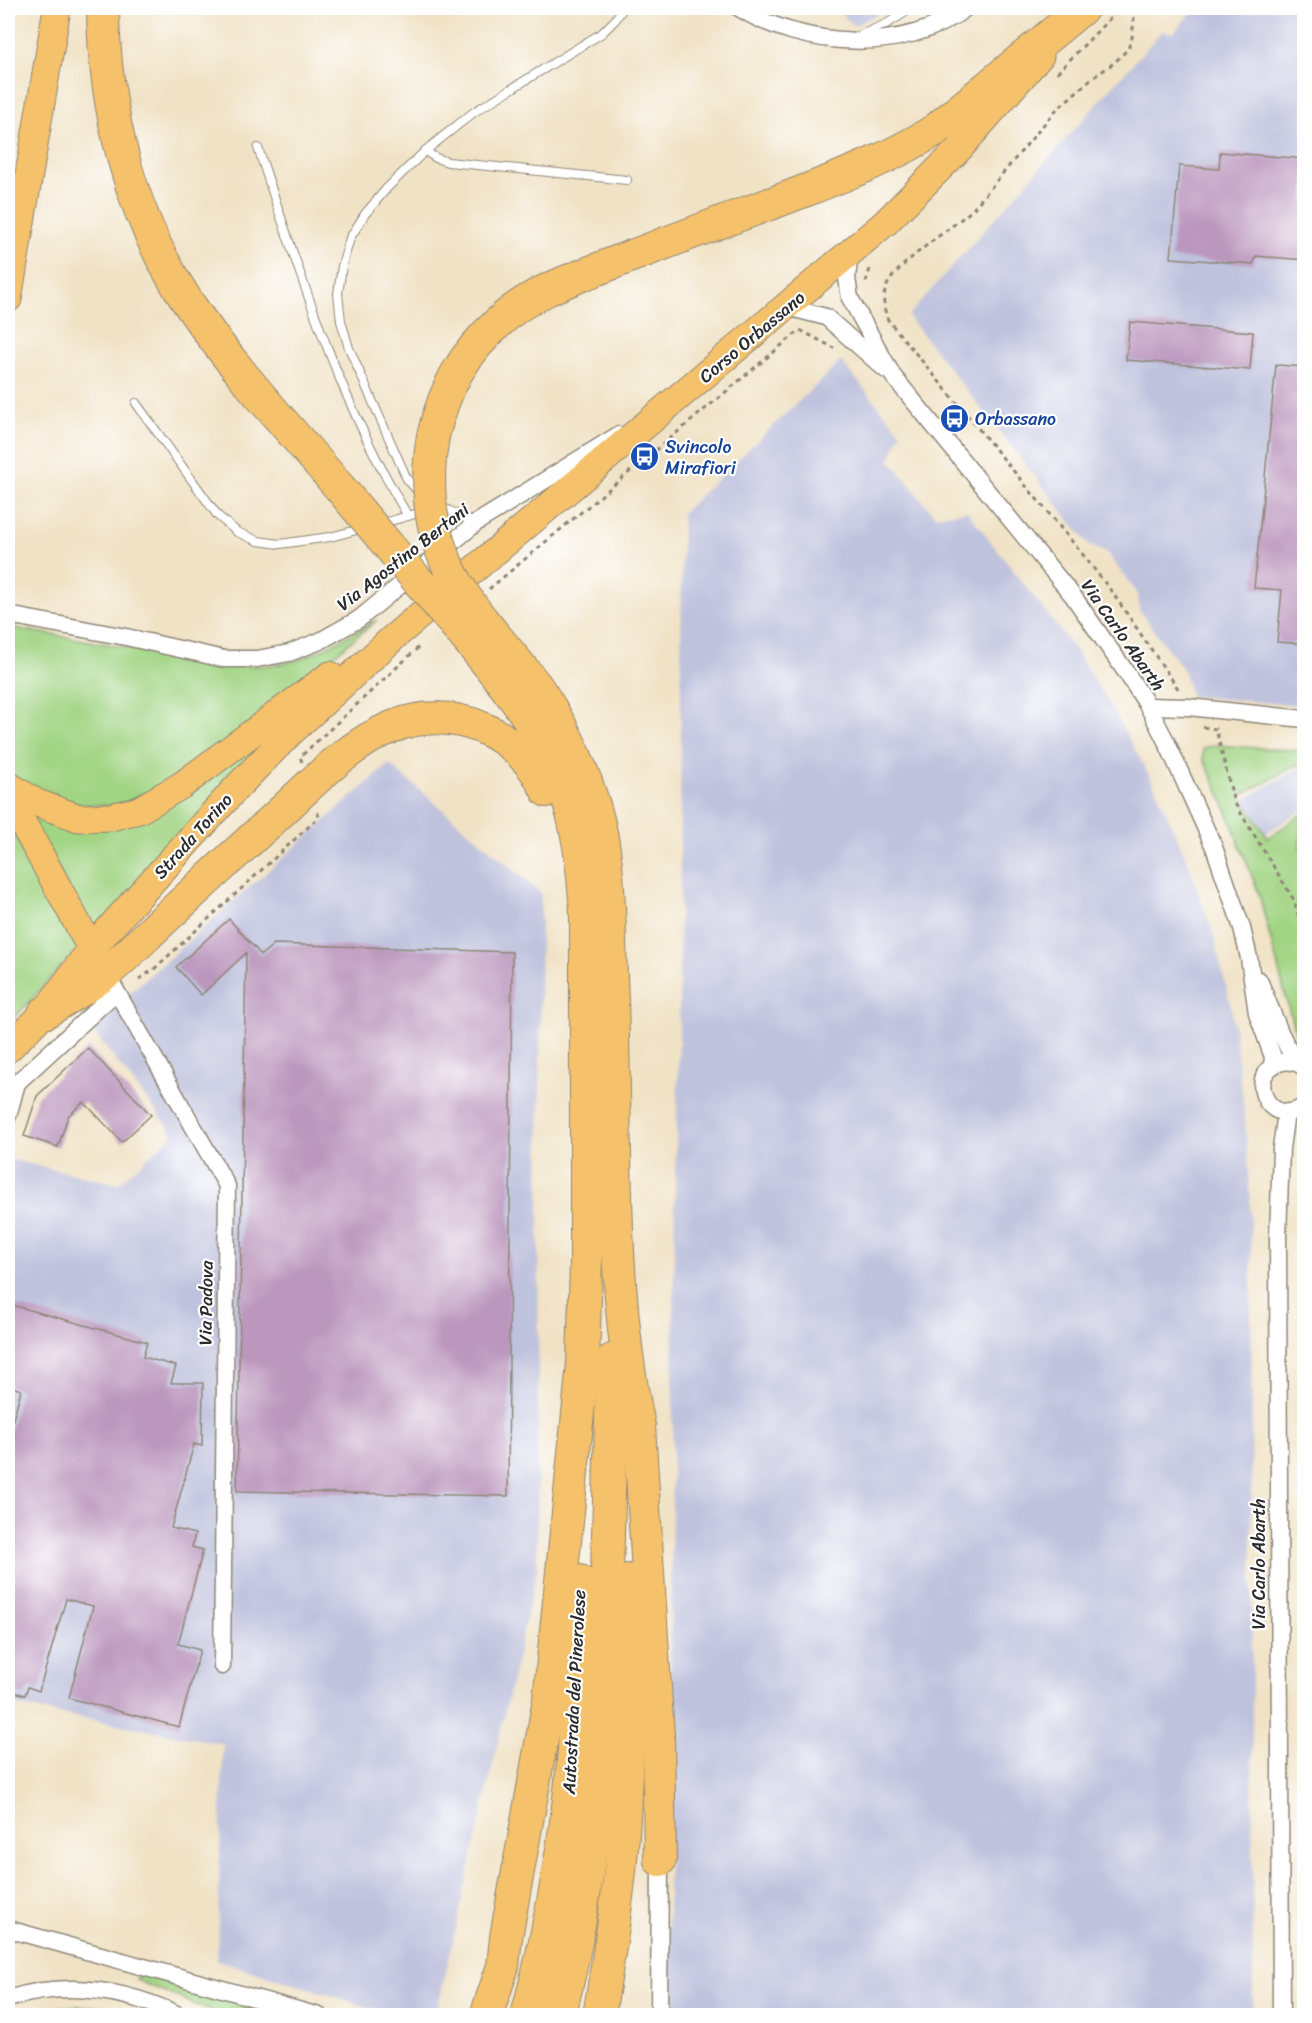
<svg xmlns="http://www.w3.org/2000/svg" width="1312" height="2023" viewBox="0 0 1312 2023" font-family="Sriracha,sans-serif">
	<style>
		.industrial { fill: #bfc2dd }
		.green { fill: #a1d483; stroke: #668057; stroke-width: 1.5 }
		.building { fill: #bb97bd }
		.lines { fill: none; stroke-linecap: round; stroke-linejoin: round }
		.service-casing { stroke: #8e8678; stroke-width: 10 }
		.minor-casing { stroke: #8e8678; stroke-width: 19 }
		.primary-casing { stroke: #8e8678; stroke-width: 29 }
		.motorway-casing { stroke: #8e8678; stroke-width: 34 }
		.path { stroke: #8e8678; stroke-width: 3; stroke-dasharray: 4.5 4.5; stroke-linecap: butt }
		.service { stroke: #fff; stroke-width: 8 }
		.minor { stroke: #fff; stroke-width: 16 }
		.primary { stroke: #f5c16b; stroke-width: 27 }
		.motorway { stroke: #f5c16b; stroke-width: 32 }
		.motorway-bridge-casing { stroke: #8e8678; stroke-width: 34; stroke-linecap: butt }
		.motorway-bridge { stroke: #f5c16b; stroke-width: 32 }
		.labels { text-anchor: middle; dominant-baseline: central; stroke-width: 4.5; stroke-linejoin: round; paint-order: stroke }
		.street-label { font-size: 18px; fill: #2b2b2b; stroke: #fff }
		.transit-label { font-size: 18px; fill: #164399; stroke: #fff; text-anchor: start }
	</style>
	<rect width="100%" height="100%" fill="#fff"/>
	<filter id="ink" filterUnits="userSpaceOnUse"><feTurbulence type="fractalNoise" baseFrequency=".0167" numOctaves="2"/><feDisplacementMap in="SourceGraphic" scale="12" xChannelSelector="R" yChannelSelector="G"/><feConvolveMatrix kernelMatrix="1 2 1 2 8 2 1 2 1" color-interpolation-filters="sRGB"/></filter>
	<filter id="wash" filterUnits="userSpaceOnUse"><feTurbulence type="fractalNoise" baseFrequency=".008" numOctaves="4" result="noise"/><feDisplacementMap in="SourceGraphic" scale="24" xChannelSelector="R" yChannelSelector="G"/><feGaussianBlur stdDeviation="1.35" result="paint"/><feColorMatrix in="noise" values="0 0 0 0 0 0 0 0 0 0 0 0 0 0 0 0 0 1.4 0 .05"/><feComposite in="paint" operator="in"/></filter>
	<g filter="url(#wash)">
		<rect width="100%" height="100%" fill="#f0e2c5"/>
		<g class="industrial">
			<polygon points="835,8 888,8 854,26"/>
			<polygon points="1196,8 1304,8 1304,706 1191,696 1183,669 1139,610 1138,594 1106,552 1090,546 908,316 1162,31 1173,33"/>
			<polygon points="841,361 901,433 890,460 935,516 967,511 1075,650 1115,713 1154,785 1186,858 1213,933 1232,1011 1245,1117 1251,1222 1253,2015 667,2016 675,1175 679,1039 682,513"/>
			<polygon points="389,764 541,893 537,1570 436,2015 394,2015 217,1960 223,1744 8,1704 8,1159 118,1184 174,1134 90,1028"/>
			<polygon points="1304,767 1304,809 1266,833 1244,799 1297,769"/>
		</g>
		<g class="green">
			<path d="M377,620L222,747L176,778L118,806L63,804L13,776L8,770V627L222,664C247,666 273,668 297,660C325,650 351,634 377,620Z"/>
			<polygon points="263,742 93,933 28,813 72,827"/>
			<polygon points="1214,745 1304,751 1304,764 1297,765 1240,796 1268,838 1302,814 1300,848 1304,848 1304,1048 1294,1029 1259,894 1218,789 1203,759 1203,748"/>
			<polygon points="8,824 79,947 8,1025"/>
			<polygon points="140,1974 292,2015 220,2015 136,1980"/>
			<polygon points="80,2006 117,2008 134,2015 26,2015 55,2008"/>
		</g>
		<g id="blocks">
			<g class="building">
				<polygon points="1220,152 1305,159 1305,260 1256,256 1253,264 1171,258 1179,166 1219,169"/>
				<polygon points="1130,322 1253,332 1250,370 1126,360"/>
				<polygon points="1276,365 1305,367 1305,644 1277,642 1282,590 1254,588"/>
				<polygon points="229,919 261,955 274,944 512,952 508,1496 237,1491 246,953 201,995 176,967"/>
				<polygon points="88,1048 151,1115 122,1142 84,1102 68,1116 58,1147 24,1136 37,1096"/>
				<polygon points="8,1304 147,1342 143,1357 176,1366 171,1383 203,1383 202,1446 194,1444 171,1528 195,1534 192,1547 203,1550 178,1644 200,1650 179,1727 69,1698 93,1606 66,1599 39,1691 28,1687 25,1695 8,1690 8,1438 21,1390 8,1386"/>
			</g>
		</g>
	</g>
	<g filter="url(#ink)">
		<use href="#blocks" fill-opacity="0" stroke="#8e8678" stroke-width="1.5"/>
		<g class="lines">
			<defs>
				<g id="service">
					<polyline points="861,35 888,23 912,8"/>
					<path d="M258,148C299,272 340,403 408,516"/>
					<polyline points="425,151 436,158 448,162 627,180"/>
					<polyline points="136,403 218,516 237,532 258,541 280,544 330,537 364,528"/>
					<polyline points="420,494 407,479 349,348 341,321 338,294 342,266 350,238 365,214 387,188 425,151 474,112 602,33 615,20 623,8"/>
					<polyline points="439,506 476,523"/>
					<polyline points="380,524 425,511"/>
				</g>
				<g id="minor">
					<path d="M739,8C803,48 904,55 966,8"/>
					<polyline points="850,253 847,278 850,298 893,376 1073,596 1128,675 1148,706 1167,743 1214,847 1242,928 1249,958 1257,1013 1273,1057 1272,1066"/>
					<polyline points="787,307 826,317 886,370"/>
					<polyline points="8,615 126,637 224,659 257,659 289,653 320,641 359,619 476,523 618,435"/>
					<polyline points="1148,706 1188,707 1304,719"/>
					<polyline points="106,973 227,1186 222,1666"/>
					<polyline points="1259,980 1280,1032 1295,1062"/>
					<path d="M1304,1067C1298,1063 1291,1060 1283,1062C1243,1070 1267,1132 1304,1106"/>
					<polyline points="8,1091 116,992"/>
					<polyline points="8,1116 17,1083"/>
					<polyline points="8,1929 319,2016"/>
					<path d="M8,1999C67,1980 126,1990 181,2016"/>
					<polyline points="659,2016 660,1860"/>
					<polyline points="1281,2016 1278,1237 1281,1148 1286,1113"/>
				</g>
				<g id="primary">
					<polyline points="8,299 57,8"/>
					<polyline points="8,785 37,803 79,818 111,817 139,810 182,785 330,675"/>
					<polyline points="8,796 99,963"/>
					<polyline points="8,1049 44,1013 91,949 237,787 290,733 394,637 885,223 958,150 1040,56"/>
				</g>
				<g id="motorway">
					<path d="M103,8C104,110 130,215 187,301C232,368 288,427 340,488"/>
					<path d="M433,436C445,387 462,355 500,321C533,290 579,277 621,260C676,239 731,218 786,198C837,178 888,160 935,130L1083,8"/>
					<path d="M480,617C498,640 519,663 537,687C562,723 581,764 594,805C611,859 609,919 611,975C618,1125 608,1279 639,1426L658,1736L660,1860"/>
					<path d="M462,633C505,684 549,737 569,803C580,838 583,874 586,911V1263L583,1364L549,1700L506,1937L503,1966L486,2016"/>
					<path d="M44,1013C65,1000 87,988 106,973C125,958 142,940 159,924C196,890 233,856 270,822C307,789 345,746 392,727C452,702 521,733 547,791"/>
					<path d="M527,2016C547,1942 561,1866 570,1791C578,1721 578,1651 580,1581"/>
					<path d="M559,2016C588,1910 597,1800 602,1692C608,1581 610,1471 612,1360"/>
					<path d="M599,2016C607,1968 615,1919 620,1871C629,1775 628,1677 628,1580"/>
				</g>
			</defs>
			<use href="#service" class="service-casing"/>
			<use href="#minor" class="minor-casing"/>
			<use href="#primary" class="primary-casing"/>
			<use href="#motorway" class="motorway-casing"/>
			<g class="path">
				<path d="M1135,8L1132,38L1128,49L1114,63L1091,79L1055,111L973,209C953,228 894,264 886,288C882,299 884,310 888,320L1080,551L1112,592L1179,690"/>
				<polyline points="1057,73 1120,8"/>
				<polyline points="866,282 871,266"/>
				<polyline points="489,589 800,330 834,348"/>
				<polyline points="1203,727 1216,729 1234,802 1294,900 1304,937"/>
				<polyline points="302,762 300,757 421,645"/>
				<polyline points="139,979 153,970 319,817 317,811"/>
			</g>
			<use href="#service" class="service"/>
			<use href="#minor" class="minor"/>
			<use href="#primary" class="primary"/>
			<use href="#motorway" class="motorway"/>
			<defs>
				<g id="motorway-bridge">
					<path d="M433,436C421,507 436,561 480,617"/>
					<polyline points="340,488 462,633"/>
				</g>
			</defs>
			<use href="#motorway-bridge" class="motorway-bridge-casing"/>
			<use href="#motorway-bridge" class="motorway-bridge"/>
		</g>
	</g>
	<defs>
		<symbol id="bus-disc" viewBox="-11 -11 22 22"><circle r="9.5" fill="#1a4fb4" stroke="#fff"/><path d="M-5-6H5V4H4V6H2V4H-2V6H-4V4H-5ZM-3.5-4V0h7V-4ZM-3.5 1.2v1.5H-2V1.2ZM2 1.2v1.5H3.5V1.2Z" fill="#fff"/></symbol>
	</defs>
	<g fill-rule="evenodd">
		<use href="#bus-disc" x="938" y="402" width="33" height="33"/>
		<use href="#bus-disc" x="628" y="440" width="33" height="33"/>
	</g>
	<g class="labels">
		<g class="street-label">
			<text transform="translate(752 337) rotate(-40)">Corso Orbassano</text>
			<text transform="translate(403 557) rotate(-38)">Via Agostino Bertani</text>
			<text transform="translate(1123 635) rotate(55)">Via Carlo Abarth</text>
			<text transform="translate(193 836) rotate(-48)">Strada Torino</text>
			<text transform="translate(206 1303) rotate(-89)">Via Padova</text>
			<text transform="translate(1259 1564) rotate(-90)">Via Carlo Abarth</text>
			<text transform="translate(574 1692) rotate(-87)">Autostrada del Pinerolese</text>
		</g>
		<g class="transit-label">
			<text x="975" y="419">Orbassano</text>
			<text x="665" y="447">Svincolo<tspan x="665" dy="21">Mirafiori</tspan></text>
		</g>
	</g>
	<rect width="1312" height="2023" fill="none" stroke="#fff" stroke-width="30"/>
</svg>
